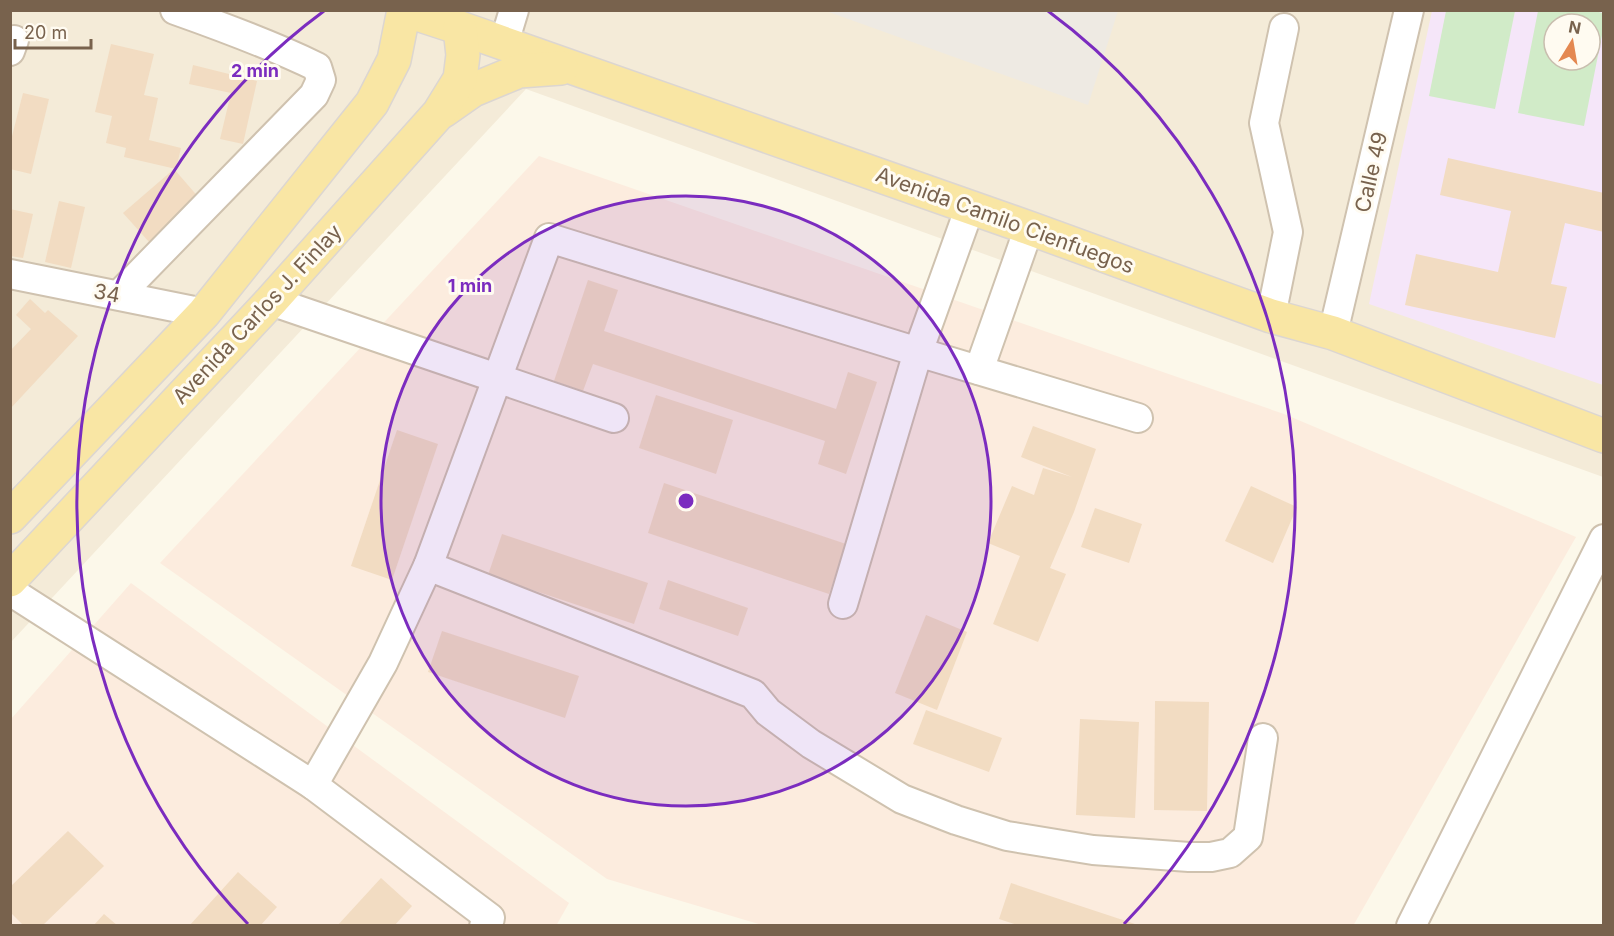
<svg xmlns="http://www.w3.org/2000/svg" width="1614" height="936" viewBox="0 0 1614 936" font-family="Inter,sans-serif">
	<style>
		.residential { fill: #f4ebd8; fill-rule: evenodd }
		.commercial { fill: #fcecde }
		.industrial { fill: #eeeae3 }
		.education { fill: #f5e6f9; fill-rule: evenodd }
		.green { fill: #d1ebc8; fill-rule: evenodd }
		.building { fill: #f2dcc2 }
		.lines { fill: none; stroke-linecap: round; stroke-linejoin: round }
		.minor-casing { stroke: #cfc2af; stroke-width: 32 }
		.major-casing { stroke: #dcd6d1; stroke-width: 36 }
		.minor { stroke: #fff; stroke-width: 28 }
		.major { stroke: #f9e6a4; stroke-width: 33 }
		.ring { fill: none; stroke: #7b2cbf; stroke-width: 3 }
		.labels { text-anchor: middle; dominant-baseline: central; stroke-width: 6; stroke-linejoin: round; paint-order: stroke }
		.street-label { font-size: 21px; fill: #78624d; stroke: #fffbf1 }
		.centre { fill: #7b2cbf; stroke: #fffbf1; stroke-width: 3 }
		.ring-label { font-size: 18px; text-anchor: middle; font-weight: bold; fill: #7b2cbf; stroke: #fffbf1; stroke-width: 6; stroke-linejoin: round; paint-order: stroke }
	</style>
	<rect width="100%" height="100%" fill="#fcf8ea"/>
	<path class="residential" d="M11,11H1603V477L526,89L11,642ZM1554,24H1590V60H1554Z"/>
	<g class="commercial">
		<polygon points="539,156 1284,414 1576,537 1353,926 762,925 607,879 160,563"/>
		<polygon points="131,583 569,903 556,926 11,926 11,719"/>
	</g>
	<polygon class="industrial" points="826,11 1118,11 1088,105"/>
	<path class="education" d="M1432,11H1603V385L1369,304ZM1554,24H1590V60H1554Z"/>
	<g class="green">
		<path d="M1590,10L1603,13V30L1584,126L1518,113L1538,11ZM1554,24H1590V60H1554Z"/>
		<polygon points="1446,11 1515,11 1495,109 1429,96"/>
	</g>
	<g class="building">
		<polygon points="111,44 154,54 144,95 158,98 149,140 181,148 176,169 124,157 126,148 106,143 112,116 95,112"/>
		<polygon points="193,65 257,81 243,144 220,139 231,93 189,84"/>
		<polygon points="23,93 49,99 31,174 10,169 10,144"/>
		<polygon points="1448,158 1604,193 1604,232 1565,223 1551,284 1567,287 1555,338 1405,305 1416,254 1498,272 1511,211 1440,195"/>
		<polygon points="174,169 200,199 150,243 123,213"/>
		<polygon points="59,201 85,207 71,268 45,262"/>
		<polygon points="10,209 33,214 23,258 10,256"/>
		<polygon points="588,280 618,290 604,331 836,409 848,372 877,382 846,474 818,464 825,441 593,364 583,391 554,381"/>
		<polygon points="30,299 45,313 48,310 78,336 10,409 10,351 31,329 16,315"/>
		<polygon points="656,395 733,420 716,474 639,448"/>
		<polygon points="1033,426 1096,449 1074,512 1050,568 1066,574 1038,642 993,624 1020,556 988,543 1012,486 1034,495 1043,468 1072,477 1021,457"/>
		<polygon points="397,430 438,444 392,580 351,566"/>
		<polygon points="664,483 846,544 829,594 648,533"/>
		<polygon points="1251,486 1297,507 1273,563 1225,541"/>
		<polygon points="1095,508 1142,524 1129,563 1081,547"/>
		<polygon points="502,534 648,583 634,624 488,575"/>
		<polygon points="668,580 748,608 738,636 659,609"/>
		<polygon points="926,615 967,632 937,710 895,693"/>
		<polygon points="442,631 579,676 565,718 428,672"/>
		<polygon points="1155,701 1209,702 1207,811 1154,810"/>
		<polygon points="926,710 1002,738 989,772 913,744"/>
		<polygon points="1080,719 1139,722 1135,818 1076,815"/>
		<polygon points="68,831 104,866 42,926 24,926 10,912 10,887"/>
		<polygon points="238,872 277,907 260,926 189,926"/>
		<polygon points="381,878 412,906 394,926 337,926"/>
		<polygon points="1011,883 1138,925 1138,926 1020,926 999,919"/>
		<polygon points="104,914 118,926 93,926"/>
	</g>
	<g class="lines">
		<defs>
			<g id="minor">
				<polyline points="504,43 514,10"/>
				<polyline points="10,51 14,40"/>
				<polyline points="970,207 918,352 549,238 428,566 753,694 768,712 811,744 902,799 956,820 1007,836 1093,850 1189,857 1211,857 1230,853 1248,837 1263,738"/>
				<polyline points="10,274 204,313"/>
				<path d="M119,295L314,95L321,80L317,67C272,45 223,27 175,10"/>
				<polyline points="271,301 614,418"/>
				<polyline points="1271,316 1288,232 1264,123 1284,28"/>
				<polyline points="1333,333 1409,10"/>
				<polyline points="979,370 1029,228"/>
				<polyline points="10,591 313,785 490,918 484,926"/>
				<polyline points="843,604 918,352 1138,418"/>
				<polyline points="313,785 383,663 428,566"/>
				<polyline points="1411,926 1604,539"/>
			</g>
			<g id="major">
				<polyline points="405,10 460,28 1029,228 1271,316 1333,333 1604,436"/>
				<polyline points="443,111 473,90 519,71 561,68"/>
				<polyline points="10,517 204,313 372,103 394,60 404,10"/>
				<polyline points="10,580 271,301 439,113 460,79 463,55 460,28"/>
			</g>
		</defs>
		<use href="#minor" class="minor-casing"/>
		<use href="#major" class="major-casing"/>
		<use href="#minor" class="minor"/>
		<use href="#major" class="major"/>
	</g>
	<circle cx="686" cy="501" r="305" fill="#7b2cbf" fill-opacity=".12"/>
	<g class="ring">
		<circle cx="686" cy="501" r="305"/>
		<path d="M248 924A609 609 0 0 1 324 11M1048 11A609 609 0 0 1 1124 924"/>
	</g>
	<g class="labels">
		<g class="street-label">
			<text transform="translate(1371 172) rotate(-77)">Calle 49</text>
			<text transform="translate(1005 220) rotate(20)">Avenida Camilo Cienfuegos</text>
			<text transform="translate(107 293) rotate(11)">34</text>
			<text transform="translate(257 314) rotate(-47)">Avenida Carlos J. Finlay</text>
		</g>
	</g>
	<circle cx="686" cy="501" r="9" class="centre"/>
	<g class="ring-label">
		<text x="255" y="77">2 min</text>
		<text x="470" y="292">1 min</text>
	</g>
	<rect width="1614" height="936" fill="none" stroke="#78624d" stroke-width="24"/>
	<g transform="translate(1572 42) rotate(11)"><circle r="28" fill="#fffbf1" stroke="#c9beaf" stroke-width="1.5"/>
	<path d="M0-4.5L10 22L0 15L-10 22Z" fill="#e48851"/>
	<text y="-9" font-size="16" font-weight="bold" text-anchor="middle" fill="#78624d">N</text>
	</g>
	<path d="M15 39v9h76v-9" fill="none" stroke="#78624d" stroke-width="3"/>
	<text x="24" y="39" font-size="18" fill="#78624d" stroke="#fffbf1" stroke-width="4.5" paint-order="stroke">20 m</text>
</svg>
